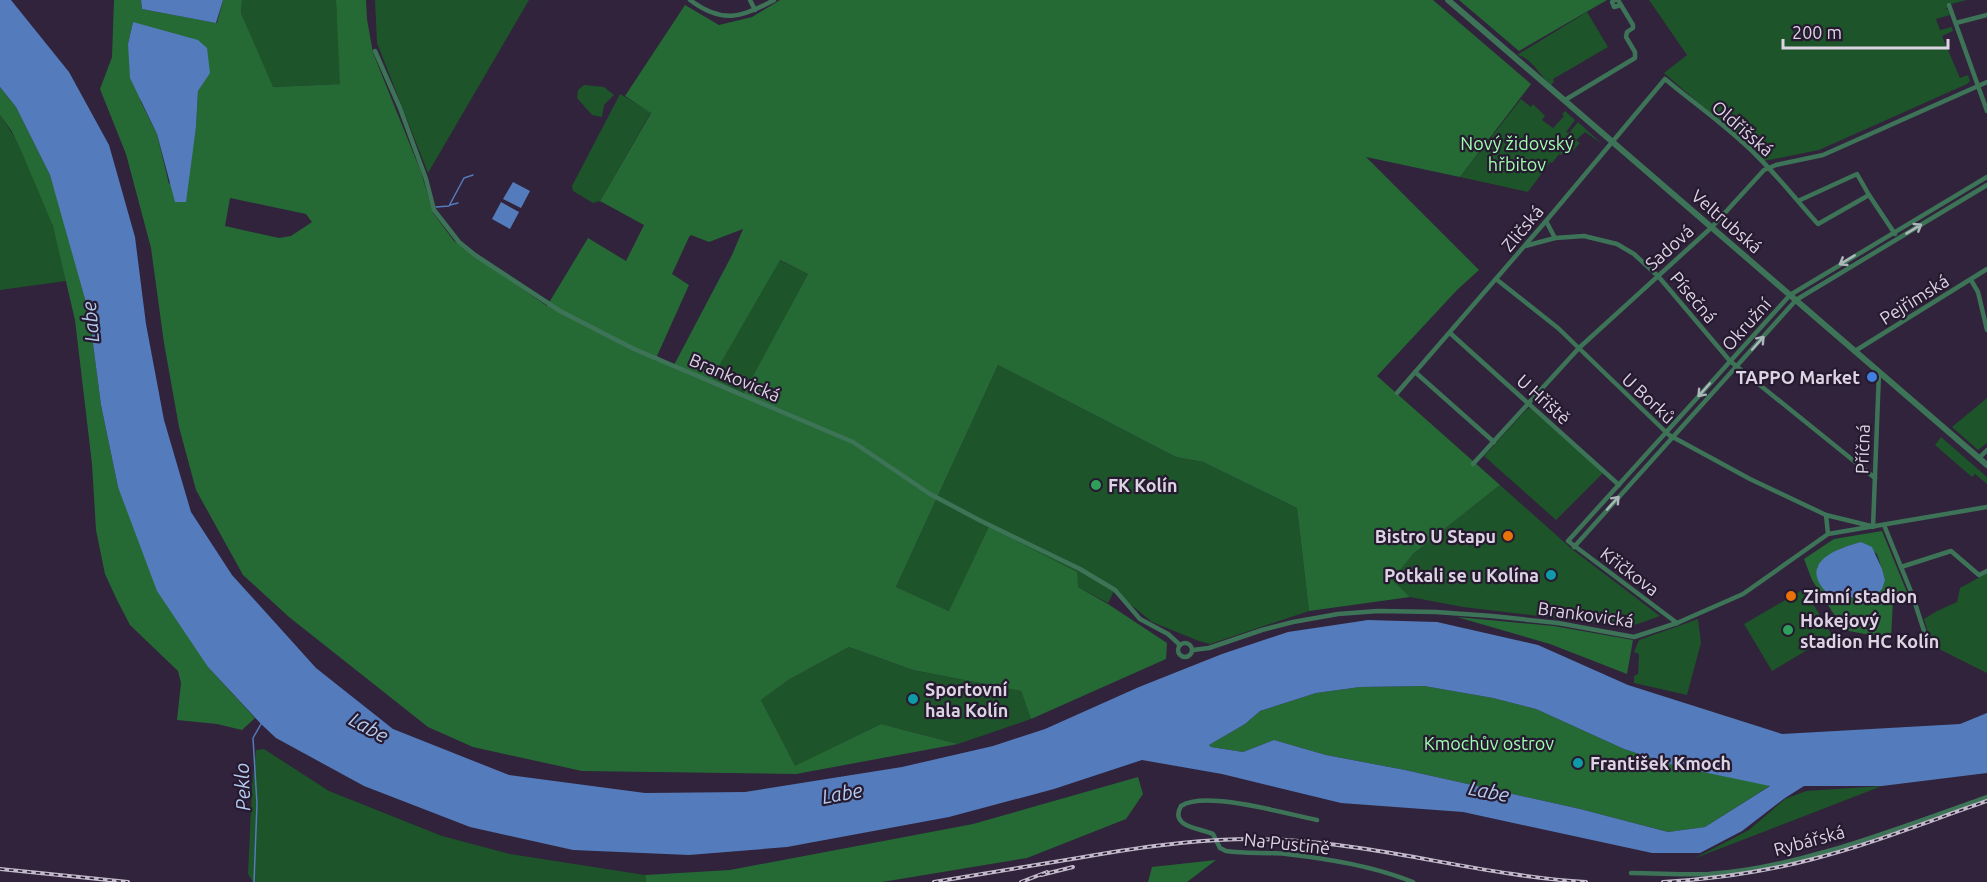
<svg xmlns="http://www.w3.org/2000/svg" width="1987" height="882" viewBox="0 0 1987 882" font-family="Ubuntu,sans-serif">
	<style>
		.green { fill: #1d5429 }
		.forest { fill: #256a35; fill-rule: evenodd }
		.water { fill: #547bbb; fill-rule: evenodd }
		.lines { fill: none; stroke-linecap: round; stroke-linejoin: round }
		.stream { stroke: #547bbb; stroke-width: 1.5 }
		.minor { stroke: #3d7457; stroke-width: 4.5 }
		.tertiary { stroke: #3d7457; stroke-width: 6 }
		.rail-casing { stroke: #c2baca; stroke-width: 4 }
		.rail { stroke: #261a30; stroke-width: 1.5; stroke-dasharray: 4.5; stroke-linecap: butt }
		.oneway { stroke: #acb7b9 }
		.shop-dot { fill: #3f7fe0; stroke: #261a30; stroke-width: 2 }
		.leisure-dot { fill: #2e9e5b; stroke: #261a30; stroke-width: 2 }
		.food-dot { fill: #e8710a; stroke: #261a30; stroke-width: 2 }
		.culture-dot { fill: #0f9aa8; stroke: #261a30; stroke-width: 2 }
		.labels { text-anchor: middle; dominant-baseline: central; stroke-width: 4.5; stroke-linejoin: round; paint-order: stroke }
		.street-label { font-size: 18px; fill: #dcd4e3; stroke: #261a30 }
		.park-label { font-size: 18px; fill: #a0fdae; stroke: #261a30 }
		.poi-label { font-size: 18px; font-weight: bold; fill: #dcd4e3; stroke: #261a30; text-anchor: start }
		.water-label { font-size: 20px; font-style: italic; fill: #b4caee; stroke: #261a30 }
	</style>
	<rect width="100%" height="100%" fill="#30233b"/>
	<g class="green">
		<polygon points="242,0 336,0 341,84 272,87 241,13"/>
		<polygon points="375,0 529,0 428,173 377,43"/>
		<polygon points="1649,0 1967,0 1947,5 1948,8 1944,9 1948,9 1950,15 1936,19 1940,30 1952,27 1953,31 1942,36 1960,78 1968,75 1970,81 1967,84 1819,150 1764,161 1762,159 1766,155 1762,151 1760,153 1756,150 1754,151 1664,73 1687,55"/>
		<path d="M1587,12L1608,47L1553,79L1554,82L1551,85C1540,76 1531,57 1517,55Z"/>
		<polygon points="584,85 604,87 614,95 604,105 602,117 592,115 577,98 578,90"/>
		<polygon points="620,94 651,112 600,201 593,203 573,191 572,186"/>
		<polygon points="1521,99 1531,107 1533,104 1545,116 1542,120 1553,128 1564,116 1562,114 1565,111 1575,120 1566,132 1569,133 1578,122 1602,144 1585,132 1576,140 1580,143 1569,155 1564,152 1561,155 1559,154 1552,163 1550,162 1528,192 1460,177"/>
		<path d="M0,115C33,161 57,226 66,281L0,290Z"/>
		<polygon points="779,260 808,274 745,393 711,378"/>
		<polygon points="998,365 1176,457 1203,462 1297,508 1309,611 1210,644 1199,641 1152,622 1114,591 1108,603 1078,587 949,611 896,587"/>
		<polygon points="1987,398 1987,443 1978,450 1952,427"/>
		<polygon points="1530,408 1603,473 1556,520 1484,456 1526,410"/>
		<polygon points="1941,437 1987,477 1987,484 1975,474 1972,477 1935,445"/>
		<polygon points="1500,485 1573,550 1660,616 1629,627 1463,607 1410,597 1391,580 1413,554"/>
		<polygon points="1987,573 1987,673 1939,649 1929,636 1924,619 1937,611 1957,602 1960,588"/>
		<polygon points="1804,589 1832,635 1772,671 1744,624"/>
		<polygon points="1698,619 1701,643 1687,695 1634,683 1634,676 1638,674 1639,654 1634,652 1639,640"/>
		<polygon points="849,647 913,670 1021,691 1031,719 958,744 881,724 795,767 761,700 790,679"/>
		<polygon points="264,749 329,791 442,836 510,854 645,875 646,882 253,882 248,874 252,786 256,750"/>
		<polygon points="1882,786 1693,859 1749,830 1785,799 1806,791"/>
	</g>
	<g class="forest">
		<path d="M114,0H141L142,9L217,23L223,0H242L241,13L273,87L340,84L336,0H366L367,19L373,53L421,172L433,213L454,241L547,306L588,238L626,261L644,225L600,201L651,113L625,96L685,5L719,25L752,17L780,0H1433L1531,84L1460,177L1366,157L1479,270L1457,290L1377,376L1500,485L1413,554L1392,580L1410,597L1309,611L1297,508L1203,462L1176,457L998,365L896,587L949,611L989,527L1077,572L1078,587L1108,604L1167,643L1166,659L1031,719L1021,691L913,670L849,647L790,679L761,700L795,766L881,724L958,744L796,774L582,771L473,747L428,727L289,617L243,575L196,490L179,427L164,343L151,248L126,154L100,89L112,57ZM133,22L209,73L198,91L196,127L192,150L169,184L157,134L141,102L128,44ZM230,198L306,214L312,222L291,236L279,238L225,226ZM743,229L732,255L674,365L657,356L689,285L672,274L689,237L691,235L709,242ZM780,260L808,274L744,393L712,378Z"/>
		<polygon points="1459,0 1607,0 1519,51"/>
		<polygon points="0,87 16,107 50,175 69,237 89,313 101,405 118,487 208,667 255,718 242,730 217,724 177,720 181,683 178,671 130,625 117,600 105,574 96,530 92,464 75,320 53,226 20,148 11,130 0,115"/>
		<path d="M1882,531L1909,597L1893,598L1891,639L1844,630L1812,580L1804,559L1834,539ZM1861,542L1877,554L1885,580L1862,600L1826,592L1819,580L1817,567L1842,548Z"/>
		<polygon points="1457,617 1554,626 1633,640 1627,674 1550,644"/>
		<polygon points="1424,686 1493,698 1536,709 1624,749 1679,767 1771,785 1705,827 1668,832 1580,809 1405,770 1326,755 1274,740 1243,752 1211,747 1209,745 1245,724 1260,711 1316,693 1360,687"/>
		<polygon points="1138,777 1143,794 1126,819 1027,858 882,882 646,882 645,875 730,870 973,824"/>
		<polygon points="1216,860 1187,882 1148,882 1152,867"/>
	</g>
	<g class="water">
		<path d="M0,0H11L69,72L109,145L135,237L146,324L164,420L191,512L232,575L316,668L393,729L509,775L645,793L745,792L902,767L993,746L1045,729L1139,687L1222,654L1288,632L1368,620L1437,622L1538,645L1628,685L1782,734L1960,724L1987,713V773L1882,786H1804L1785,798L1742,831L1700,853H1652L1463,812L1341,803L1222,774L1142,760L1054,789L949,817L787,847L689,855L573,850L470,827L364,786L276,738L261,724L208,667L157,591L118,487L101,405L89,313L50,175L16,107L0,87ZM1424,686L1493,698L1536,709L1624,749L1679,767L1770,786L1705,827L1668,832L1580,809L1405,770L1326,755L1274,740L1243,752L1211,747L1209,745L1245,724L1260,711L1316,693L1360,687Z"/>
		<polygon points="141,0 223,0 216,23 142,9"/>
		<polygon points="133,22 198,40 207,48 210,73 198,91 196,127 186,202 175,202 157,134 130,78 128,44"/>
		<polygon points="513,182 530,191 521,208 503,199"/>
		<polygon points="501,202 519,212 510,229 492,219"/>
		<path d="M1861,542L1872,547L1882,569L1885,580L1882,589L1872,599L1844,597L1826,592C1798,562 1838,548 1861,542Z"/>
	</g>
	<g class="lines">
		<g class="stream">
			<polyline points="450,205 458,203"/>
			<polyline points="436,207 449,206 464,178 473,175"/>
			<polyline points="254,882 257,804 253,738 261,724"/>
		</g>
		<g class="minor">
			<path d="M690,0C722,24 741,18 774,0"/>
			<polyline points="750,0 755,10"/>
			<polyline points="1615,0 1612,2 1614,7 1621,5"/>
			<polyline points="1949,5 1987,111"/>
			<polyline points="1956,23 1987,15"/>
			<polyline points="375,51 400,108 426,179 434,210 459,242 475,255 560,311 634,349 853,442 930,494 981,521 1080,569 1115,590 1140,619 1168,634 1180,645"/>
			<polyline points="1565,100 1635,58 1635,52 1626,37 1627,32 1633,28 1633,25 1618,0"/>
			<polyline points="1869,195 1895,234"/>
			<polyline points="1546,221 1555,238"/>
			<polyline points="1525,246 1555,238 1584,236 1617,244 1634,254 1658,276 1730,361 1875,478"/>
			<polyline points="1496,279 1558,328 1669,435 1750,479 1826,515 1871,526"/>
			<polyline points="1971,280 1978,292 1987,330"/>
			<polyline points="1450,333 1619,485"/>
			<polyline points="1855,351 1987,269"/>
			<polyline points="1415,372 1494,442"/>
			<path d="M1397,393L1546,221L1665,79C1695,104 1728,127 1755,154C1778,176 1797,201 1818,224L1869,195L1857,174L1798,201"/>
			<polyline points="1979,458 1987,450"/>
			<polyline points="1473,464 1579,348 1712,227 1764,170 1776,165 1823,155 1987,82"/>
			<polyline points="1826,515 1828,534"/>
			<polyline points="1884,525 1912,594 1926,637"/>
			<polyline points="1873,527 1879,372"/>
			<polyline points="1574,547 1796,300 1987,185"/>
			<polyline points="1901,567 1951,551 1979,575 1987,571"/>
			<polyline points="1677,623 1568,541 1790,295 1987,177"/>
			<circle cx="1185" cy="650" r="7"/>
			<polyline points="1193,650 1209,648 1262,630 1293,622 1338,614 1378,611 1436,612 1492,616 1558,623 1634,637 1677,623 1743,594 1828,534 1987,507"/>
			<path d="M1317,820C1286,814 1206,790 1181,806C1169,827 1200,828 1213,834L1220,848L1226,851C1246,854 1266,852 1286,854C1329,859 1373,866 1413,882"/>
			<path d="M1631,873C1657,873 1684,875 1709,874C1800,868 1901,827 1987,797"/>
		</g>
		<polyline class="tertiary" points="1448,0 1987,465"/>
		<defs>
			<g id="rail">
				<polyline points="0,869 128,882"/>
				<polyline points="1041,875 1073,867"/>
				<path d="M934,882C982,874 1030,866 1078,858C1146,846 1215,836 1285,840C1387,846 1485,876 1586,882"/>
				<polyline points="1021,882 1047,872"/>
				<path d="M1663,882C1714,879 1764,872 1813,859C1872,844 1929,821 1987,801"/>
			</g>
		</defs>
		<use href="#rail" class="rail-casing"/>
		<use href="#rail" class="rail"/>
	</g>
	<defs><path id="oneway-shaft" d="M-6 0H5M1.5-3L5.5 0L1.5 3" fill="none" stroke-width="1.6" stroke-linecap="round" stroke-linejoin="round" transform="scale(1.5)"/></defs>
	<g class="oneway">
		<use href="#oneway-shaft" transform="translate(1914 229) rotate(-31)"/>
		<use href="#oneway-shaft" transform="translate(1847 260) rotate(149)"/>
		<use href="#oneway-shaft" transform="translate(1758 343) rotate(-48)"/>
		<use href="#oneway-shaft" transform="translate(1704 390) rotate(132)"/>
		<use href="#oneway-shaft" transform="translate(1613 503) rotate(-48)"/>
	</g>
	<circle class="shop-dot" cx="1872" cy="377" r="6"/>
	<g class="leisure-dot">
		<circle cx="1096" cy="485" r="6"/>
		<circle cx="1788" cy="630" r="6"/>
	</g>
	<g class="food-dot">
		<circle cx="1508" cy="536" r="6"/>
		<circle cx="1791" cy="596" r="6"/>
	</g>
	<g class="culture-dot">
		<circle cx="1551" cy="575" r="6"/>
		<circle cx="913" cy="699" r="6"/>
		<circle cx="1578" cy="763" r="6"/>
	</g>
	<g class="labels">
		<g class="street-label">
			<text transform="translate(1743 128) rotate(41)">Oldřišská</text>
			<text transform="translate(1727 221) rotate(41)">Veltrubská</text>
			<text transform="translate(1522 228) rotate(-50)">Zličská</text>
			<text transform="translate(1669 247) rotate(-42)">Sadová</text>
			<text transform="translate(1694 297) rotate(50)">Písečná</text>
			<text transform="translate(1914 299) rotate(-32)">Pejřimská</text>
			<text transform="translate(1746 324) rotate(-48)">Okružní</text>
			<text transform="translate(735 377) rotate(23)">Brankovická</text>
			<text transform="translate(1649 398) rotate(43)">U Borků</text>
			<text transform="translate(1544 399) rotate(42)">U Hřiště</text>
			<text transform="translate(1862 449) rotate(-88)">Příčná</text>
			<text transform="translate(1630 571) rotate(37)">Křičkova</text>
			<text transform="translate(1586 614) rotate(8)">Brankovická</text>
			<text transform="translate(1809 840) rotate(-15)">Rybářská</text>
			<text transform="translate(1287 843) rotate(6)">Na Pustině</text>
		</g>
		<g class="park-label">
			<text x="1517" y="143">Nový židovský<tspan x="1517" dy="21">hřbitov</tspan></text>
			<text x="1489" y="743">Kmochův ostrov</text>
		</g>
		<g class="poi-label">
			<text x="1860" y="377" text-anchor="end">TAPPO Market</text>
			<text x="1108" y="485">FK Kolín</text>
			<text x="1496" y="536" text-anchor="end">Bistro U Stapu</text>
			<text x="1539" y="575" text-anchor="end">Potkali se u Kolína</text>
			<text x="1803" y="596">Zimní stadion</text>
			<text x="1800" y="620">Hokejový<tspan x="1800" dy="21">stadion HC Kolín</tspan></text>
			<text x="925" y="689">Sportovní<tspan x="925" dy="21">hala Kolín</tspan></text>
			<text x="1590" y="763">František Kmoch</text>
		</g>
		<g class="water-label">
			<text transform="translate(90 322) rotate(-95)">Labe</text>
			<text transform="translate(369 727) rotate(29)">Labe</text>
			<text transform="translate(242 787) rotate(-92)">Peklo</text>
			<text transform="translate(1489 791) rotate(11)">Labe</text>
			<text transform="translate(842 793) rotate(-10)">Labe</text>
		</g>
	</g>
	<path d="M1783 39v9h165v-9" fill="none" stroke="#dcd4e3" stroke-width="3"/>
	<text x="1792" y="39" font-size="18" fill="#dcd4e3" stroke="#261a30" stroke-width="4.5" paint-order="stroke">200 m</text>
</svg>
